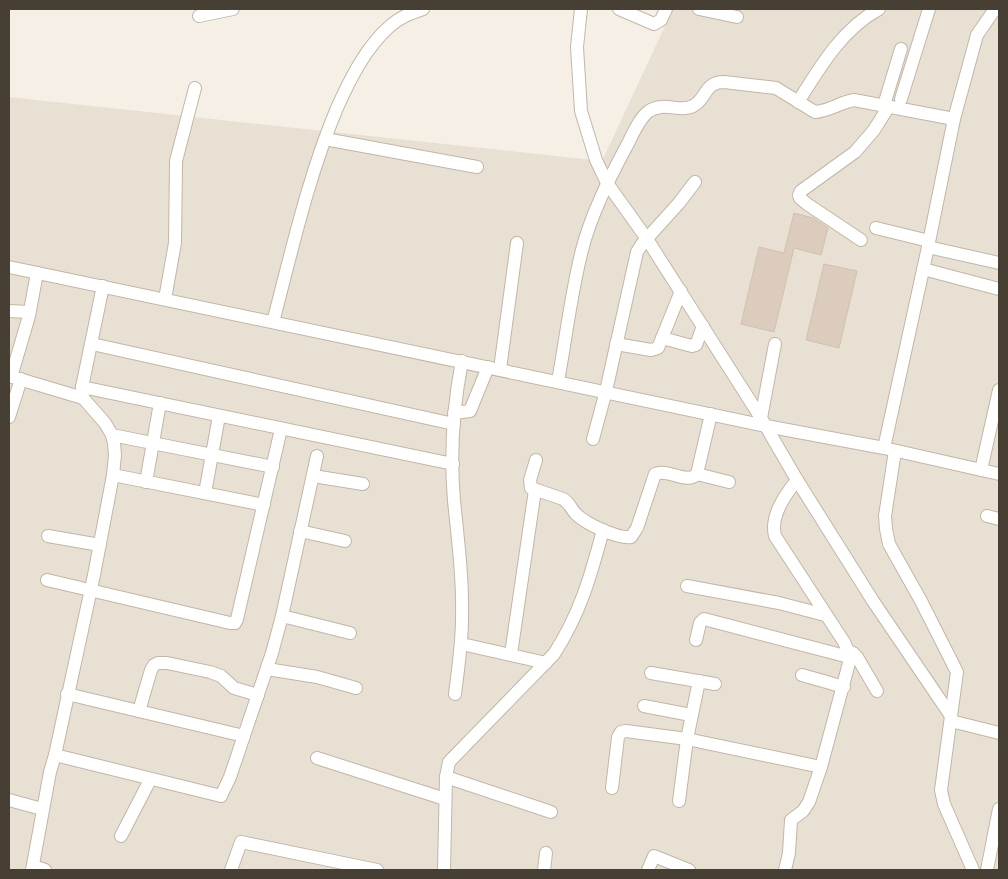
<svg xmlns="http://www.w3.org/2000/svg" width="1008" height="879" viewBox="0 0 1008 879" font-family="'Golos Text',sans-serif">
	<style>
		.residential { fill: #e9e0d4 }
		.building { fill: #dbccbd; stroke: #d3c0ad }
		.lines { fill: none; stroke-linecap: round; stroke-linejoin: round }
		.minor-casing { stroke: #c1b6a8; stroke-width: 14 }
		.minor { stroke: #fff; stroke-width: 12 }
	</style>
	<rect width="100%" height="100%" fill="#f5efe6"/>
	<polygon class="residential" points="673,9 999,9 999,870 9,870 9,97 602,161"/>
	<g class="building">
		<polygon points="794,213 813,218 828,228 821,255 794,248 774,332 741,324 759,247 784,253"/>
		<polygon points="824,264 857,271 839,348 806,340"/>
	</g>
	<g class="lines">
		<defs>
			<g id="minor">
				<polyline points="581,9 577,47 581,111 596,160 607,183 647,239 761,418 797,480 873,601 951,716"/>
				<polyline points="619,9 654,24 661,20 666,9"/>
				<polyline points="699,9 737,17"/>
				<polyline points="199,16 233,9"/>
				<polyline points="901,99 929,9"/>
				<path d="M798,102C820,67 842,29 879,9"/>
				<polyline points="884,105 901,49"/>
				<polyline points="325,139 477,167"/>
				<polyline points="876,228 929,241"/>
				<polyline points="861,240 807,204 800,198 799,195 801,191 855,152 874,130 889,106"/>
				<polyline points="928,247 999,263"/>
				<polyline points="9,267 766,426 884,448 999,474"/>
				<polyline points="923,269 999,289"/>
				<polyline points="165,299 175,243 176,161 195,88"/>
				<polyline points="9,311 29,312"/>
				<path d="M273,322C292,250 308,177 337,108C350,79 366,47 390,26C400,17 411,13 423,9"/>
				<polyline points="662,338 692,346 696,345 703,326"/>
				<polyline points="92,344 454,424"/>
				<polyline points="616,344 651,350 658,348 681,291"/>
				<polyline points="500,369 517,243"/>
				<polyline points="9,376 83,398"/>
				<polyline points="11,377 29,316 37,273"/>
				<path d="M558,381C566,338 571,293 582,250C591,215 608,181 625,149C632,137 638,119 649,111C664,101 681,113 693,106C707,99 704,82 724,82L776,88L815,112C829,111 841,102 854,100L954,119"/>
				<polyline points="82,387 453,464"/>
				<polyline points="454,413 470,411 488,367"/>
				<polyline points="9,417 21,379"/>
				<polyline points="761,418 775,344"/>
				<polyline points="112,435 273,467"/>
				<polyline points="593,439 606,391 637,252 642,244 679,203 695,182"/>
				<polyline points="884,448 928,247 954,119 977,35 995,9"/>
				<polyline points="895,451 885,516 886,529 889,544 921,601 957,672 941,790 944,804 973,870"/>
				<path d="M536,460L530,480L531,488L563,499C570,503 571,509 576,514C586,524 618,539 631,537L637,528L655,474C668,468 687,485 697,474L711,414"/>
				<polyline points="981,470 999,390"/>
				<polyline points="697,474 729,482"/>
				<polyline points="113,475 264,505"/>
				<polyline points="313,476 363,484"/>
				<polyline points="146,482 160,403"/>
				<polyline points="205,493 219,416"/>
				<polyline points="987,516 999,519"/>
				<polyline points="300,531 345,541"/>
				<polyline points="48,536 100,545"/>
				<polyline points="47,580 230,623 235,623 237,619 281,429"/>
				<polyline points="687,586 779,603 825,615"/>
				<polyline points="282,616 350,633"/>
				<polyline points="696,640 700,623 704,619 849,657"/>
				<polyline points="462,644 546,663"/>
				<polyline points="848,651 853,653 857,657 877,691"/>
				<polyline points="511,654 535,490"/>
				<polyline points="267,669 317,677 356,688"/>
				<polyline points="651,673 715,684"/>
				<polyline points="802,675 844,687"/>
				<polyline points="67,694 244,736"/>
				<path d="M455,694C458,669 462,644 462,618C463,579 458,540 454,501C450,454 453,407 462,361"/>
				<polyline points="644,706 691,715"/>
				<polyline points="139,711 151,670 154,665 158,663 167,663 210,672 221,676 234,688 258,695"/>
				<polyline points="951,721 999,733"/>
				<polyline points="55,755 221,796 230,777 272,653 282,616 317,456"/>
				<polyline points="317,758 445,799"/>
				<polyline points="446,777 551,812"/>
				<polyline points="612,788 618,737 621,732 626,731 687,739 821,767"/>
				<polyline points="9,800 42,809"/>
				<polyline points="679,801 687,739 699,681"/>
				<polyline points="121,836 150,780"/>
				<polyline points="33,866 45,870"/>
				<polyline points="32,870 50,772 55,755 94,575 113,475 115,455 114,443 112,435 105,423 83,398 82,387 103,286"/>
				<polyline points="231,870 241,842 377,870"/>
				<path d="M444,870L446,777L449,762L554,654C580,614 591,575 603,530"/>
				<polyline points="544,870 546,853"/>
				<polyline points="648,870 654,856 689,870"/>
				<path d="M785,870L789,853L791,820L803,811L809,802L821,767L849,663L848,651L844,642L775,536C770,516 785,495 797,480"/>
				<polyline points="987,870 999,809"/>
			</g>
		</defs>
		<use href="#minor" class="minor-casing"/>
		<use href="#minor" class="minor"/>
	</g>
	<rect width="1008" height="879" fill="none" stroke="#483f34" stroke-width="20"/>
</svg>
